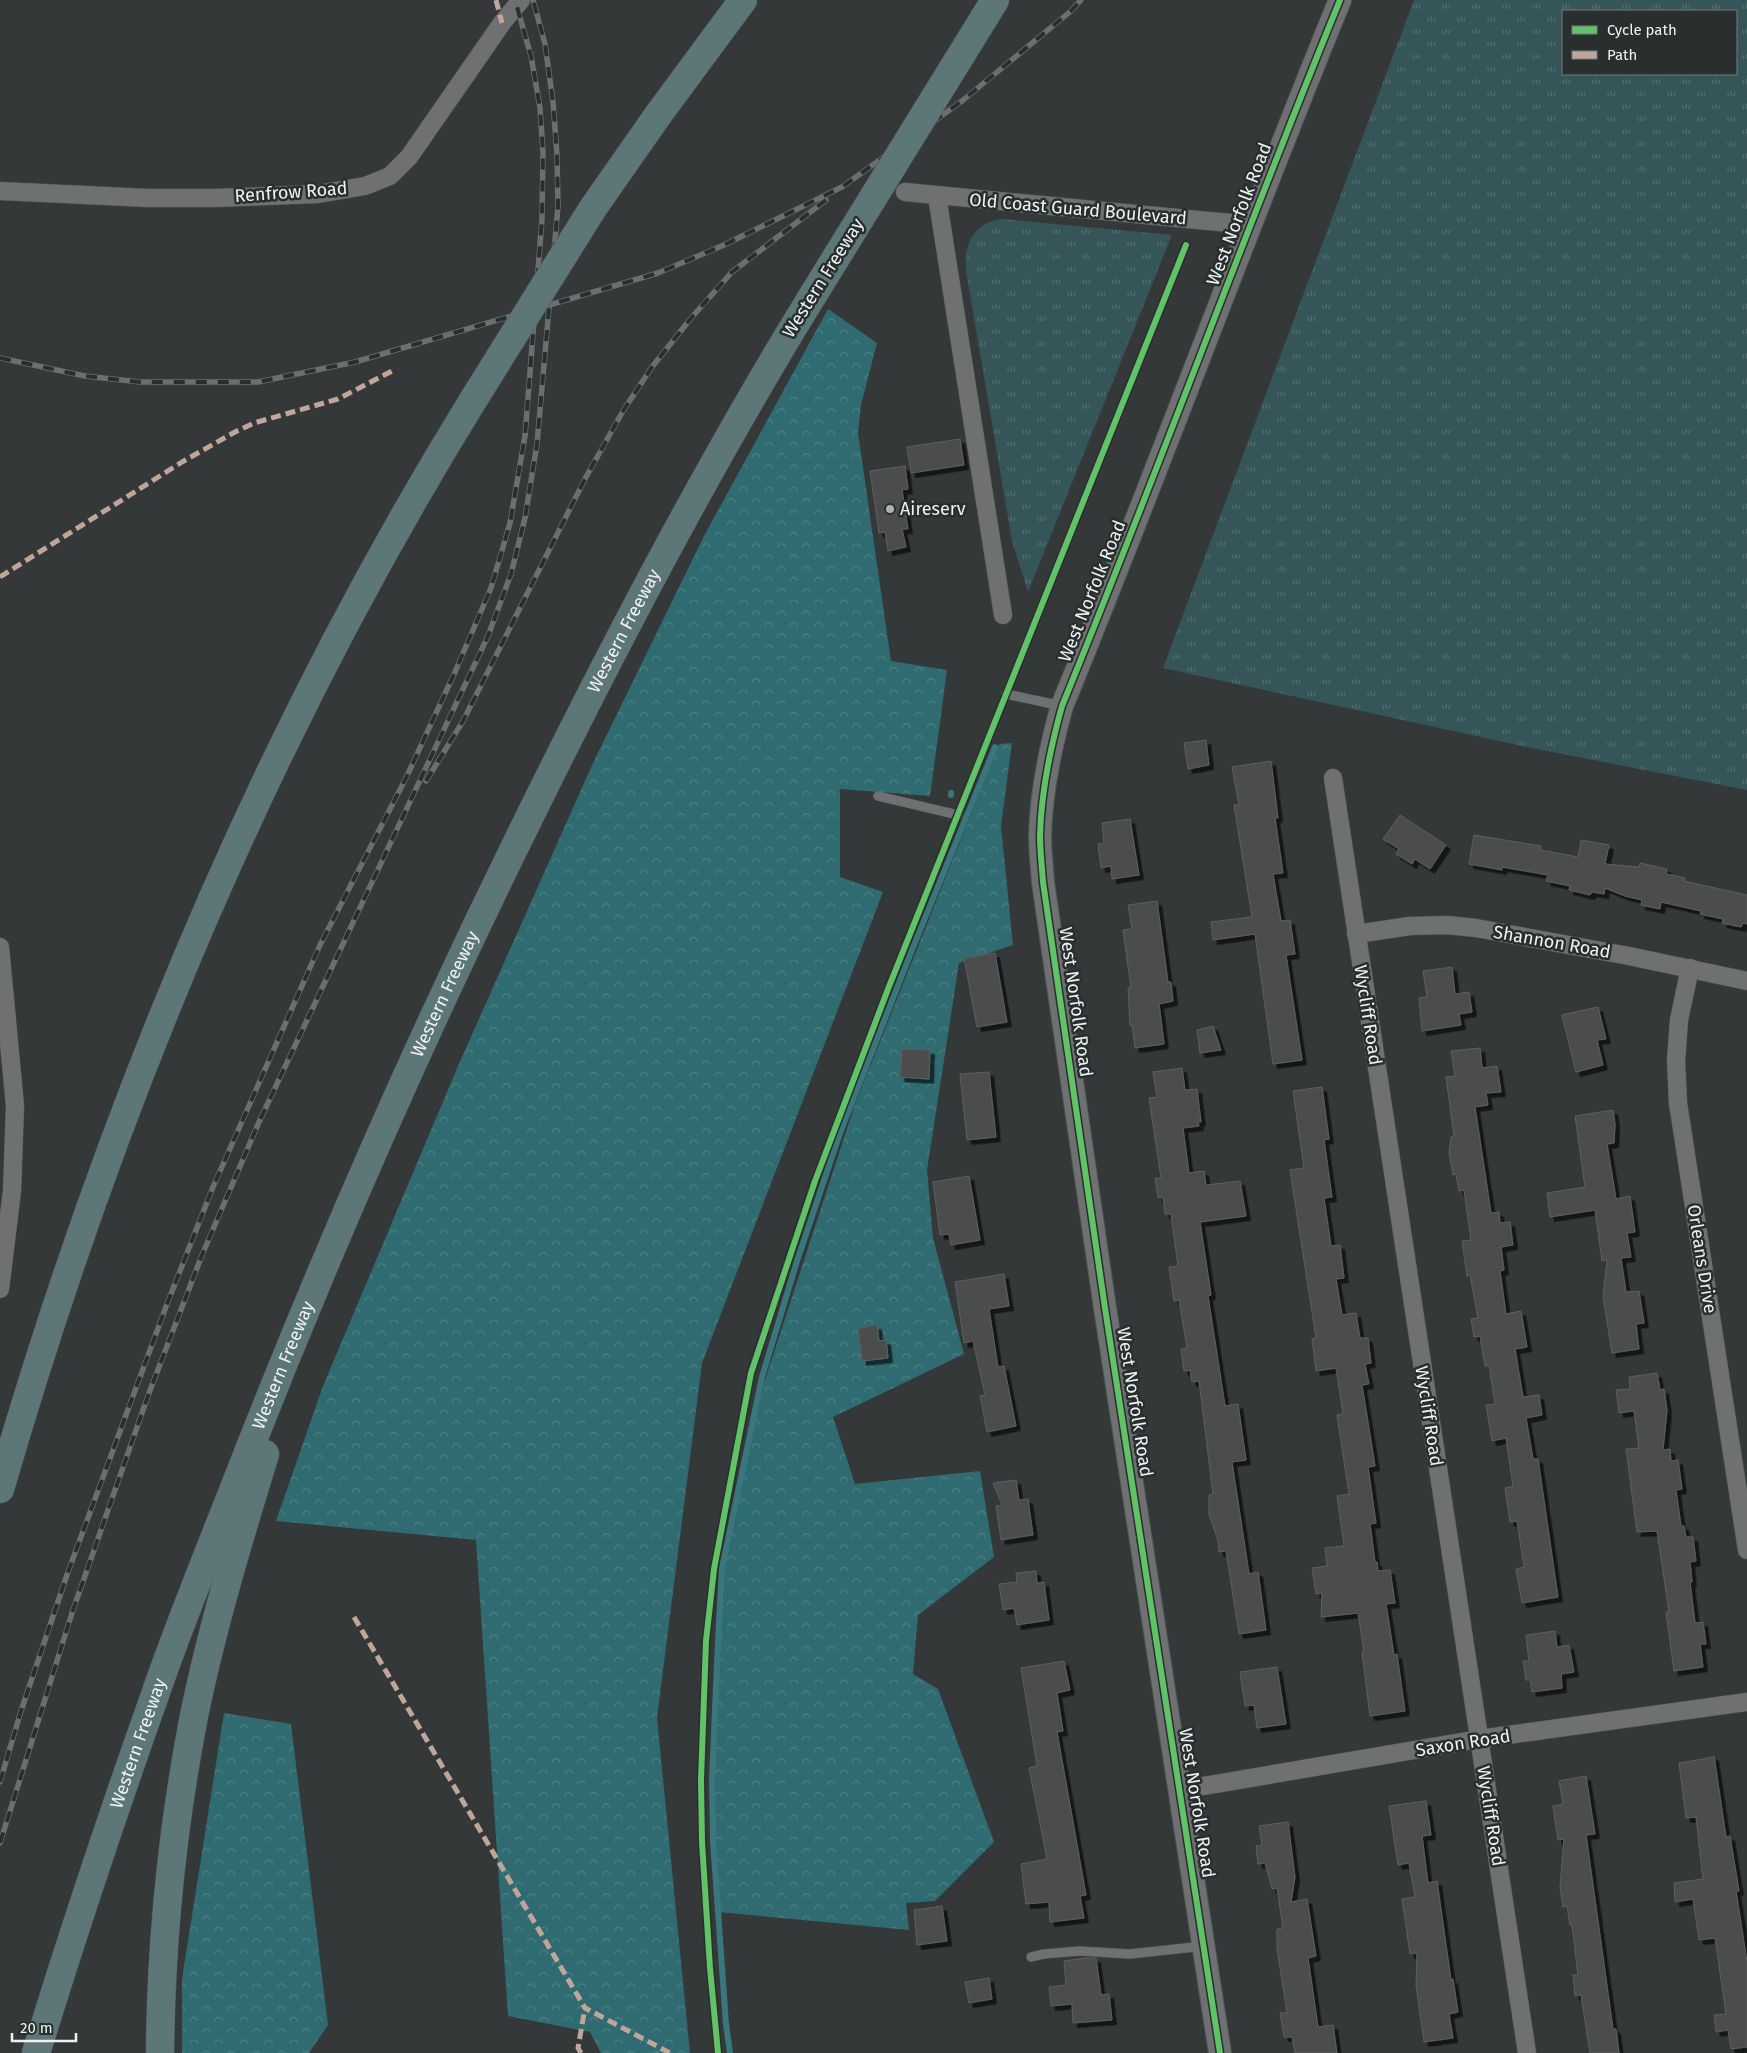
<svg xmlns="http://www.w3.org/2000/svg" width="1747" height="2053" viewBox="0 0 1747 2053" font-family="'Fira Sans',sans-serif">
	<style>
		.grass { fill: url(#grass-tufts); fill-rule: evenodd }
		.forest { fill: url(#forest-crowns) }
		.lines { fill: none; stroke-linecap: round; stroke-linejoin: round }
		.stream { stroke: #39777c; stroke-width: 6 }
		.building { fill: #4b4d4d; stroke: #5e5f60; filter: url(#shadow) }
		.service-casing { stroke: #535656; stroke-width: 10 }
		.minor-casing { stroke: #535656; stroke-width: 19 }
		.tertiary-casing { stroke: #535656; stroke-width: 24 }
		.motorway-casing { stroke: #535656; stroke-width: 29 }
		.service { stroke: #6e7071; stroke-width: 9 }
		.minor { stroke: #6e7071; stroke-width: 18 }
		.tertiary { stroke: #6e7071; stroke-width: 22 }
		.motorway { stroke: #5d7779; stroke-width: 28 }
		.rail-casing { stroke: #6d6f6f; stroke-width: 5.5 }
		.rail { stroke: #292f2f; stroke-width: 4; stroke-dasharray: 11; stroke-linecap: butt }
		.motorway-bridge-casing { stroke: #535656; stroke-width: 29; stroke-linecap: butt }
		.motorway-bridge { stroke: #5d7779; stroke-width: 28 }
		.quiet { stroke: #c0a59a; stroke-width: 5; stroke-dasharray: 10 5; stroke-linecap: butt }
		.cycleway-casing { stroke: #292f2f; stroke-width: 9 }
		.cycleway { stroke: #61c268; stroke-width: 6 }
		.poi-dot { fill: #adb1b1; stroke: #292f2f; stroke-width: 2 }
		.labels { text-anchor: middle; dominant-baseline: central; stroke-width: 5; stroke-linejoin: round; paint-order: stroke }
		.street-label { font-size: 18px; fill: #eef2f2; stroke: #292f2f }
		.poi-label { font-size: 18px; fill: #eef2f2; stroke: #292f2f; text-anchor: start }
	</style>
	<defs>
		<pattern id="grass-tufts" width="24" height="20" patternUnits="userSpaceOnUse" patternTransform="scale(1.25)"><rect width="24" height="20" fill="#355558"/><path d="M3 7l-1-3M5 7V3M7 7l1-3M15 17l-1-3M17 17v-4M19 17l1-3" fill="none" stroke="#536e70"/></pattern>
		<pattern id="forest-crowns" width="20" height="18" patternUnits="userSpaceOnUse" patternTransform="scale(1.25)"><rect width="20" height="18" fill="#2f6b70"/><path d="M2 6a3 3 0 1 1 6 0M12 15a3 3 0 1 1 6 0" fill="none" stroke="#4d8185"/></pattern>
		<filter id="shadow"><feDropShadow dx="4.5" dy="4.5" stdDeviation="0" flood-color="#0009"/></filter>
	</defs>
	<rect width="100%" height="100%" fill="#343838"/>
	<g class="grass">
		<path d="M1414,0H1747V790L1532,748L1163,668ZM1736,11V74H1563V11Z"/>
		<path d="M1003,219L1172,235L1028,592L1012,541L966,271C964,244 973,222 1003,219Z"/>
	</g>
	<g class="forest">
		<polygon points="828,309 877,343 861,405 858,433 891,661 947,670 930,796 840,789 840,877 883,892 702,1363 657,1718 690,2053 601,2053 590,2032 508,2016 476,1540 276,1521 323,1386 458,1066 593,763 704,536"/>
		<polygon points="1012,743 1001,826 1013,945 959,963 927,1170 933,1238 964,1354 833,1417 855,1484 980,1471 994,1557 918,1615 913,1674 938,1689 994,1842 935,1901 906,1903 909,1930 718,1912 713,1778 722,1576 763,1386 855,1104 999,744"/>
		<polygon points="224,1713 291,1724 328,2025 309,2053 182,2053 182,1979"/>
	</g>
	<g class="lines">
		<g class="stream">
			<polyline points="951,795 951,793"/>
			<polyline points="730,2053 726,2024 713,1841 712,1779 718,1641 722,1568 762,1377 797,1261 840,1133 912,950 995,747"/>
		</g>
	</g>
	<g class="building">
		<polygon points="960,439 964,465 911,473 907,447"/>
		<polygon points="905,466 908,489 902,490 908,529 902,529 906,547 888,551 885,532 879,533 870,471"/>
		<polygon points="1206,740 1209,765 1188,769 1184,743"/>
		<polygon points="1271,761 1278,818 1275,818 1283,873 1273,874 1281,921 1290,920 1295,954 1286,955 1302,1060 1273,1064 1255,934 1213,940 1211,922 1252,917 1234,805 1239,805 1232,767"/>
		<polygon points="1400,815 1446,845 1430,869 1415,859 1412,864 1396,854 1399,849 1383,839"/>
		<polygon points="1130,819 1139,875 1112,879 1111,866 1101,868 1098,844 1104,843 1102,823"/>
		<polygon points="1474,835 1541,846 1541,850 1578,857 1581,840 1609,845 1605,864 1639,867 1640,863 1667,869 1666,874 1685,878 1684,881 1747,895 1747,924 1743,923 1741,927 1722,923 1723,919 1700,914 1701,911 1661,902 1660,909 1641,905 1642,900 1625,896 1605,888 1604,894 1592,892 1590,895 1569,890 1570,886 1546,881 1548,875 1502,867 1502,870 1469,864"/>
		<polygon points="1157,901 1168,982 1171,982 1173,1001 1159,1004 1164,1044 1135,1048 1132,1025 1130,1025 1128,988 1131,988 1123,930 1132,929 1128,905"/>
		<polygon points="995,953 1007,1022 977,1027 964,958"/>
		<polygon points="1452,967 1455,994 1469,992 1472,1012 1459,1014 1461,1025 1422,1031 1419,998 1427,997 1423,971"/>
		<polygon points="1598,1007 1606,1039 1597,1040 1603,1065 1576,1072 1562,1015"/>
		<polygon points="1213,1026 1221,1050 1200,1053 1197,1030"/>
		<polygon points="1480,1048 1482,1068 1497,1066 1501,1092 1486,1093 1488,1105 1475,1107 1491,1213 1499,1212 1500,1223 1510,1222 1513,1245 1501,1247 1504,1270 1500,1271 1506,1314 1521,1311 1527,1347 1515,1349 1523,1397 1539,1395 1542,1415 1526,1418 1533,1459 1538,1459 1558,1597 1522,1603 1516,1569 1524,1567 1517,1521 1510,1522 1505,1488 1513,1486 1506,1438 1492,1441 1486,1405 1495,1404 1489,1366 1485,1366 1480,1336 1474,1337 1471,1319 1478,1318 1470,1275 1467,1276 1462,1241 1471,1240 1464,1190 1459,1191 1456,1174 1453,1175 1449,1153 1451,1137 1454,1136 1446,1077 1455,1076 1451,1051"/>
		<polygon points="902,1049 930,1050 929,1079 900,1077"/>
		<polygon points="1182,1068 1185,1090 1197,1089 1201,1122 1198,1122 1199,1126 1183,1128 1189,1173 1204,1171 1206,1185 1240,1181 1246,1216 1200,1222 1211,1295 1208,1296 1225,1406 1238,1404 1246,1460 1232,1462 1249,1574 1258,1572 1266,1630 1239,1634 1226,1551 1219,1552 1218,1540 1209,1515 1209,1495 1213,1494 1199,1381 1192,1382 1190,1370 1184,1371 1181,1349 1187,1348 1179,1300 1174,1301 1169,1267 1178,1266 1171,1214 1165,1214 1163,1197 1158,1198 1155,1178 1161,1178 1149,1098 1157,1097 1153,1072"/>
		<polygon points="989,1072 996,1137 967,1140 960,1074"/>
		<polygon points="1322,1087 1329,1139 1324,1140 1332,1197 1324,1198 1331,1246 1340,1245 1344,1278 1336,1279 1342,1315 1356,1313 1360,1338 1368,1338 1371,1363 1365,1364 1369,1384 1362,1385 1375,1466 1368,1467 1376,1523 1370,1524 1375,1562 1377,1562 1378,1571 1390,1570 1395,1603 1386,1604 1394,1655 1397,1654 1405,1711 1370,1716 1362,1652 1364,1652 1358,1613 1321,1617 1322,1593 1316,1594 1312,1568 1327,1566 1325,1548 1344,1546 1337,1496 1349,1494 1337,1415 1343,1414 1336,1368 1316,1371 1312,1339 1316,1338 1290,1170 1304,1168 1293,1091"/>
		<polygon points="1613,1110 1615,1124 1614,1143 1607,1144 1616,1199 1630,1196 1635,1232 1627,1233 1631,1257 1621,1258 1626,1292 1639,1291 1644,1323 1636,1324 1639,1349 1612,1353 1603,1296 1607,1260 1602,1261 1595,1210 1550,1217 1547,1193 1585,1187 1575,1116"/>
		<polygon points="969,1176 980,1240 951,1245 949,1234 940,1235 933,1182"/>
		<polygon points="1004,1274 1009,1306 989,1309 998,1367 1004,1366 1016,1426 987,1432 980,1396 985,1395 973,1341 964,1343 955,1282"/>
		<polygon points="877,1325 879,1341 886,1340 888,1358 862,1361 858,1328"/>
		<polygon points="1657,1373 1660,1390 1664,1389 1667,1410 1663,1450 1670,1449 1671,1461 1678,1460 1682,1489 1676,1490 1681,1526 1684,1526 1686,1537 1693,1537 1696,1561 1690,1562 1692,1582 1690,1582 1695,1623 1703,1622 1706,1644 1700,1644 1703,1667 1674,1671 1666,1612 1669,1612 1657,1531 1637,1532 1626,1449 1639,1448 1634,1411 1619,1413 1616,1390 1630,1389 1629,1377"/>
		<polygon points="1016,1480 1019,1500 1028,1499 1033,1535 1001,1540 996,1506 1002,1505 993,1483"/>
		<polygon points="1036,1571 1037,1583 1044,1582 1049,1620 1017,1625 1014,1608 1003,1610 999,1584 1017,1582 1016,1573"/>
		<polygon points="1555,1631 1557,1647 1569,1645 1574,1672 1561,1674 1562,1688 1532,1692 1530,1680 1526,1680 1523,1661 1529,1661 1526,1635"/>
		<polygon points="1064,1661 1070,1690 1057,1693 1063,1731 1057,1732 1086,1895 1080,1896 1084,1918 1050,1922 1049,1902 1026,1904 1021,1864 1047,1859 1029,1768 1037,1766 1021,1668"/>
		<polygon points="1277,1667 1286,1724 1257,1728 1254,1705 1245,1706 1240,1672"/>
		<polygon points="1714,1756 1726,1837 1730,1836 1739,1891 1736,1891 1747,1962 1747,2047 1731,2049 1728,2030 1716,2032 1714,2015 1726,2014 1715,1938 1699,1940 1693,1899 1675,1902 1674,1883 1703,1879 1696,1817 1686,1818 1679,1763 1704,1759"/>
		<polygon points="1586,1776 1595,1834 1586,1835 1613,2029 1616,2029 1619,2053 1590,2053 1581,1995 1575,1996 1573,1975 1578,1975 1572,1925 1570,1925 1567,1906 1563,1907 1560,1887 1564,1839 1558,1840 1553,1806 1563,1804 1559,1781"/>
		<polygon points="1426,1801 1431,1835 1422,1836 1428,1883 1437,1881 1451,1980 1453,1979 1458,2012 1449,2014 1453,2038 1424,2042 1416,1985 1417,1953 1410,1954 1402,1899 1415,1897 1409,1863 1398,1865 1389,1806"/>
		<polygon points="1288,1822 1295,1877 1291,1902 1307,1899 1316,1956 1308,1958 1318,2027 1333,2025 1337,2053 1295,2053 1292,2037 1284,2037 1280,2013 1287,2013 1277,1948 1277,1929 1283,1928 1277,1888 1272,1889 1265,1863 1258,1864 1256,1846 1262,1845 1259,1826"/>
		<polygon points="942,1906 947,1941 917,1945 914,1910"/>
		<polygon points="1085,1958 1096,1958 1101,1995 1109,1994 1112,2020 1073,2023 1072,2004 1051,2006 1049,1987 1066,1985 1064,1961"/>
		<polygon points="989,1978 992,1999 969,2003 965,1982"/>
	</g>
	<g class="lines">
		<defs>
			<g id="service">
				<polyline points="1006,694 1062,706"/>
				<polyline points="878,796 958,815"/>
				<polyline points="1031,1957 1044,1954 1079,1951 1130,1954 1204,1946"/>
			</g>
			<g id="minor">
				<polyline points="0,191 148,198 214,198 318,194 365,186 390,176 409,157 502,23 521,0"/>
				<polyline points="905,192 1251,225"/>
				<polyline points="937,196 1003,615"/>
				<polyline points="1333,778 1527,2053"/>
				<polyline points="1356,934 1410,926 1447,925 1476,928 1629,956 1747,981"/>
				<polyline points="0,947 15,1106 12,1191 0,1289"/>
				<polyline points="1690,968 1679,1020 1676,1061 1678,1103 1747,1550"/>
				<polyline points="1180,1790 1479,1739 1747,1702"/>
			</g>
			<path id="tertiary" d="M1220,2053L1105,1308L1043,882C1042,867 1040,851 1040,836C1041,791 1050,749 1062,706C1158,472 1244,234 1340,0"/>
			<g id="motorway">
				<polyline points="984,18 995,0"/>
				<polyline points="658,115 743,0"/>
				<path d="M0,1489C111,1106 265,736 475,397"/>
				<path id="s1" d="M36,2053C73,1933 113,1813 155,1695C180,1622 210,1550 238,1478C325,1255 421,1036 527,822C615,643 708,465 813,295"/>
				<path d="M160,2053C161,1942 172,1831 193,1721C211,1631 238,1542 265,1454"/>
			</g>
		</defs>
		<use href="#service" class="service-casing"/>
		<use href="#minor" class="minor-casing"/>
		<use href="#tertiary" class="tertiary-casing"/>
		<use href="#motorway" class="motorway-casing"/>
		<use href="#service" class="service"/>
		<use href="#minor" class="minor"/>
		<use href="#tertiary" class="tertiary"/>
		<use href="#motorway" class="motorway"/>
		<defs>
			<g id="rail">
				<polyline points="0,358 85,376 140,382 258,382 355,362 658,273 724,245 842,187 962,101 1071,11 1081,0"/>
				<polyline points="426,781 463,721 586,477 623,411 652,367 692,317 732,272 826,200"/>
				<polyline points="0,1782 21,1711 68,1572 167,1304 213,1187 320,945 406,778 455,672 491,588 510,523 525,436 542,219 543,152 540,108 531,56 515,0"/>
				<polyline points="0,1843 72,1613 149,1393 202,1255 259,1122 488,636 511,574 525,518 537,444 558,206 557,155 553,102 545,44 533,0"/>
			</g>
		</defs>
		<use href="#rail" class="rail-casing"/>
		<use href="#rail" class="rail"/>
		<defs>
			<g id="motorway-bridge">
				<polyline points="813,295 984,18"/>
				<polyline points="475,397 593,208 658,115"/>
			</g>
		</defs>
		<use href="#motorway-bridge" class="motorway-bridge-casing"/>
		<use href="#motorway-bridge" class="motorway-bridge"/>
		<g class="quiet">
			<polyline points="496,0 502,23"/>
			<polyline points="0,577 182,462 235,432 254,423 338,399 392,371"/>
			<polyline points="354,1617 585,2008 670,2053"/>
			<polyline points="581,2053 578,2048 585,2008"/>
		</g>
		<defs>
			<g id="cycleway">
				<polyline points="718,2053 710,1968 702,1842 701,1780 706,1641 714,1569 751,1373 815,1181 888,989 1186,245"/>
				<path d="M1220,2053L1105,1308L1043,882C1042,867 1040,851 1040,836C1041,791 1050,749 1062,706C1158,472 1244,234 1340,0"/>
			</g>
		</defs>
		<use href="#cycleway" class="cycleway-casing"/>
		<use href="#cycleway" class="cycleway"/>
	</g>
	<circle class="poi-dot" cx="890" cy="509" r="5"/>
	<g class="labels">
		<g class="street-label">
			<text transform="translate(291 192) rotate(-4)">Renfrow Road</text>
			<text transform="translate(1078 209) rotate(5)">Old Coast Guard Boulevard</text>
			<text transform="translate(1239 214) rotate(-69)">West Norfolk Road</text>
			<text transform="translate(823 278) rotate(-58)">Western Freeway</text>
			<text transform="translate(1092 591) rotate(-68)">West Norfolk Road</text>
			<text stroke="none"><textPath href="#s1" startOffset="1541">Western Freeway</textPath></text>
			<text transform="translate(1552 942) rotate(10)">Shannon Road</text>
			<text stroke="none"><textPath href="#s1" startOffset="1136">Western Freeway</textPath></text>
			<text transform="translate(1076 1002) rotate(82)">West Norfolk Road</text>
			<text transform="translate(1368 1015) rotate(81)">Wycliff Road</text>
			<text transform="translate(1702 1259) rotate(81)">Orleans Drive</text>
			<text stroke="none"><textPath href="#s1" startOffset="731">Western Freeway</textPath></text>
			<text transform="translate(1135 1402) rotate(81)">West Norfolk Road</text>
			<text transform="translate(1429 1416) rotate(81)">Wycliff Road</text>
			<text stroke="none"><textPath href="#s1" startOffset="326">Western Freeway</textPath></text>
			<text transform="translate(1463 1743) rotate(-9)">Saxon Road</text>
			<text transform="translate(1197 1803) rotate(81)">West Norfolk Road</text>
			<text transform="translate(1491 1816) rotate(81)">Wycliff Road</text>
		</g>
		<g class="poi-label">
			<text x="900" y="509">Aireserv</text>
		</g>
	</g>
	<rect x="1562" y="10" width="175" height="65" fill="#292f2f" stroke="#787d7d"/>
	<rect x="1572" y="26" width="25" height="8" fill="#61c268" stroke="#787d7d"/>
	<text x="1607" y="35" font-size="15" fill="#eef2f2">Cycle path</text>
	<rect x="1572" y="51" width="25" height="8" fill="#c0a59a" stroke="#787d7d"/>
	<text x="1607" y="60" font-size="15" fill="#eef2f2">Path</text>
	<path d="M12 2033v8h64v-8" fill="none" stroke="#eef2f2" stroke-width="2.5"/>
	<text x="20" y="2033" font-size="15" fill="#eef2f2" stroke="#292f2f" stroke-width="4" paint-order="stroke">20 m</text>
</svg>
